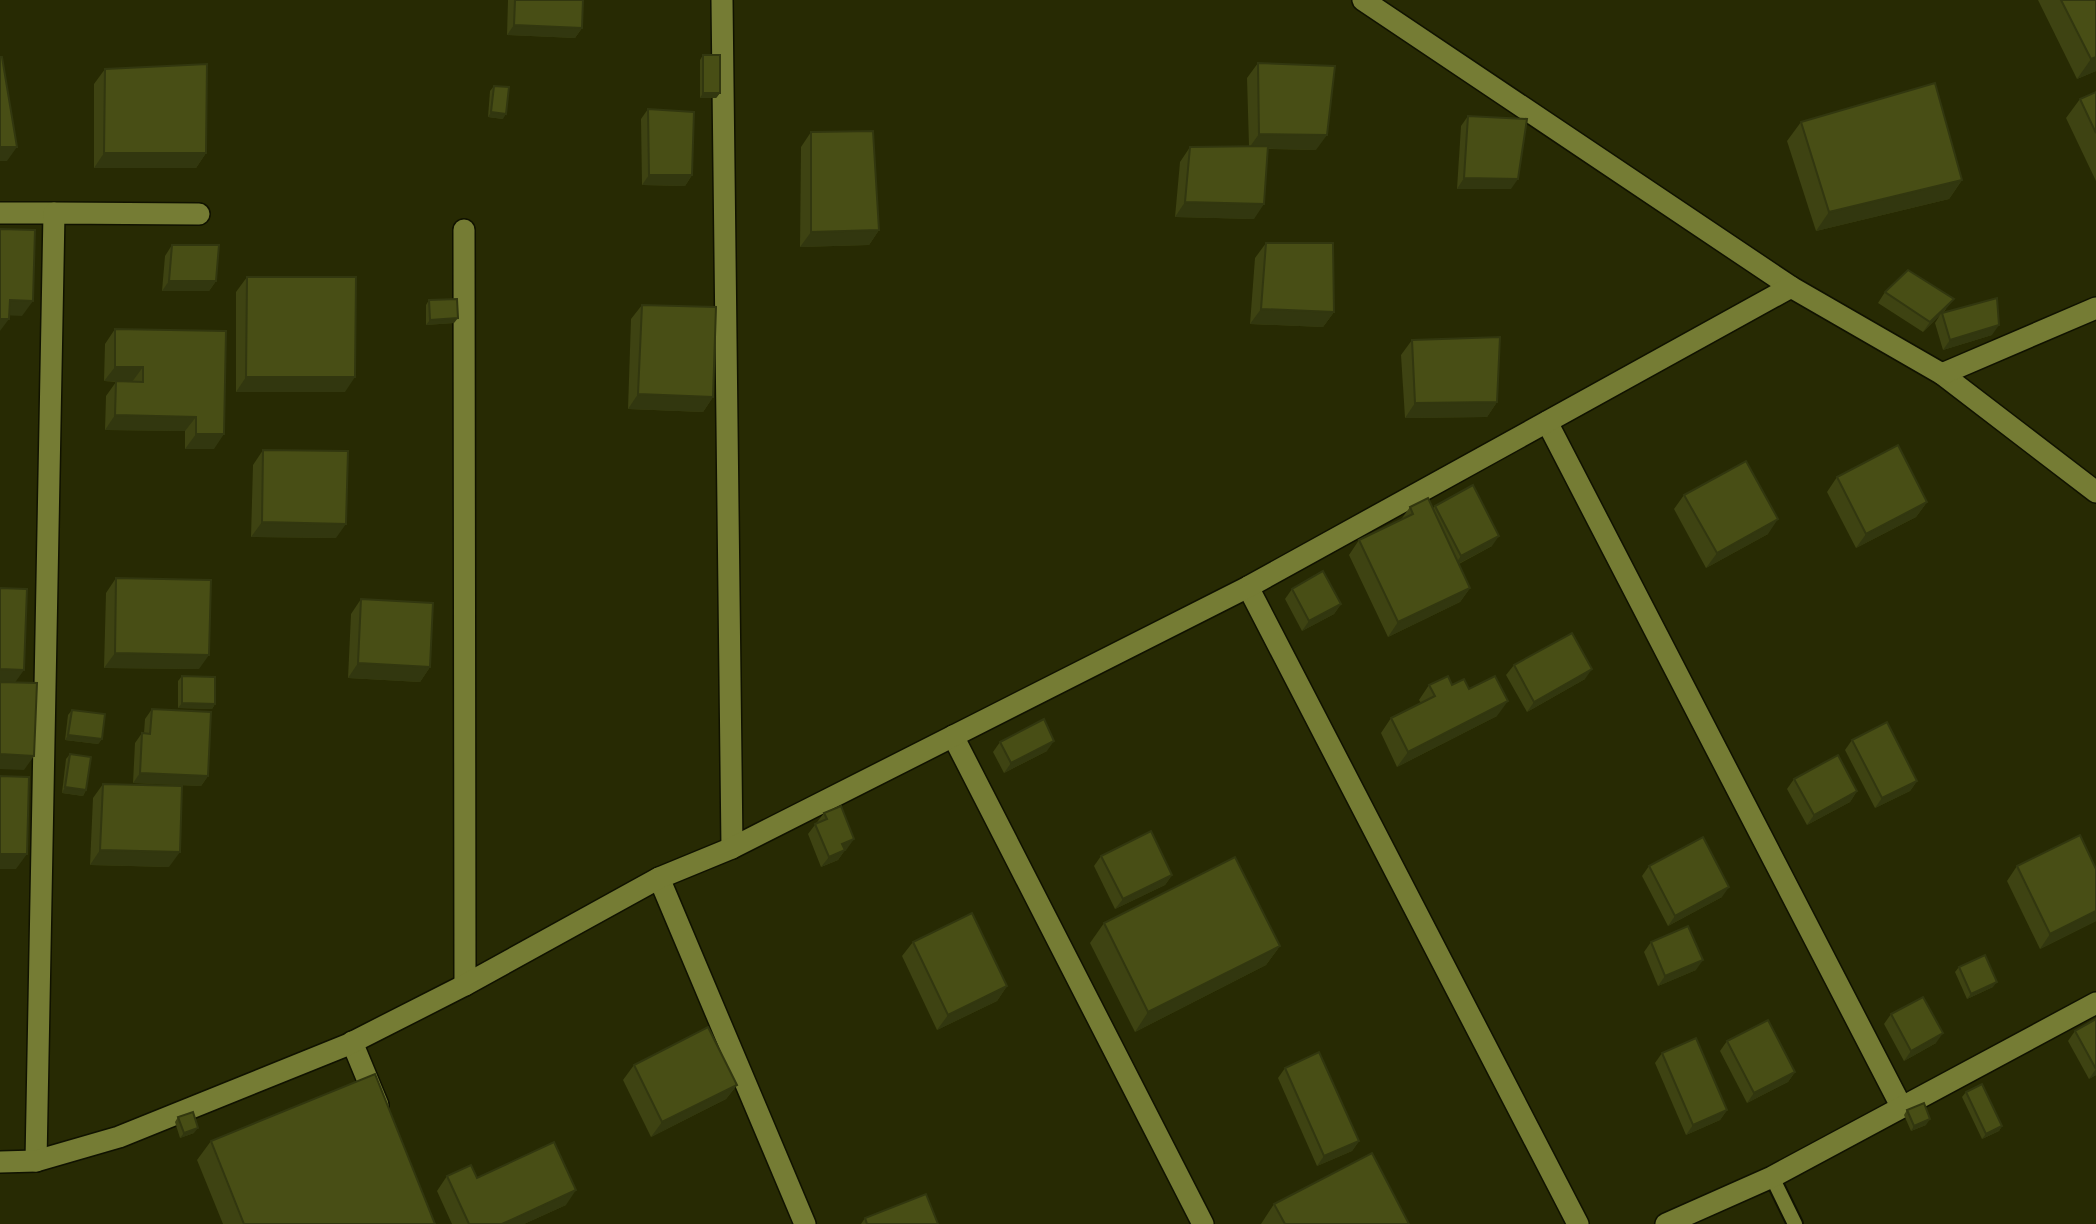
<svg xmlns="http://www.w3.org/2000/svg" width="2096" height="1224" viewBox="0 0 2096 1224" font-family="'Work Sans',sans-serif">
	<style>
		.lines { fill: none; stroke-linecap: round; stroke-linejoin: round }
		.lane-casing { stroke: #101200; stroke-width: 18 }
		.street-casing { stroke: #101200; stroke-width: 24 }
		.secondary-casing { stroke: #101200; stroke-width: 24 }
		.lane { stroke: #757c34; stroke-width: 14 }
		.street { stroke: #757c34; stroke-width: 21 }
		.secondary { stroke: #757c34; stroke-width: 21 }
		.wall { fill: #3e4312 }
		.shaded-wall { fill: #32370f }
		.building { fill: #484e15; stroke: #32370f; stroke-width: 2 }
	</style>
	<rect width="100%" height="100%" fill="#272a03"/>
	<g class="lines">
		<defs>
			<polyline id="lane" points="1772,1177 1795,1224"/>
			<g id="street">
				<polyline points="722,0 732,848"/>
				<polyline points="1363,0 1791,287"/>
				<polyline points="0,213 54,213"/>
				<polyline points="464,230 465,985"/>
				<polyline points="1942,374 2096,492"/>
				<polyline points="1547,422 1901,1106"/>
				<polyline points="1248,587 1578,1224"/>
				<polyline points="953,736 1203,1224"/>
				<polyline points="659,878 805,1224"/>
				<polyline points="352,1042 378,1105"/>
				<polyline points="36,1161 54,213 199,214"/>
				<polyline points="1666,1224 1772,1177 2096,1003"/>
			</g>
			<polyline id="secondary" points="0,1162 36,1161 119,1137 347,1045 465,985 659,878 732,848 1248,587 1791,287 1942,374 2096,308"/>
		</defs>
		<use href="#lane" class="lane-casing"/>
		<use href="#street" class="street-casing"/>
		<use href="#secondary" class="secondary-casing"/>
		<use href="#lane" class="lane"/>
		<use href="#street" class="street"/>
		<use href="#secondary" class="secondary"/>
	</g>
	<g class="wall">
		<polygon points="508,0 583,0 582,28 575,38 507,35"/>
		<polygon points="2038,0 2096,0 2096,71 2077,79"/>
		<polygon points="703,55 720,93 716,98 700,98 700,60"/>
		<polygon points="1258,63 1316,150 1268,149 1254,219 1175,217 1180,162 1190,147 1249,146 1247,78"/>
		<polygon points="105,69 206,153 196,168 94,168 94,84"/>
		<polygon points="494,86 503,119 488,117 490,91"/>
		<polygon points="2096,92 2096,181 2066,118 2080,99"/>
		<polygon points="648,109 692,175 685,186 642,185 641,119"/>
		<polygon points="1468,116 1511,189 1457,189 1461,126"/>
		<polygon points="1801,122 1962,180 1949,199 1816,231 1787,141"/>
		<polygon points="811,132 879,230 869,245 800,247 801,147"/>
		<polygon points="1266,243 1334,312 1323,327 1250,324 1255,258"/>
		<polygon points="172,245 216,281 209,291 162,291 165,256"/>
		<polygon points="247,277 345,392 236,392 236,292"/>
		<polygon points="1885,292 1946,309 1943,313 1992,335 1943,350 1935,323 1940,315 1923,332 1878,303"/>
		<polygon points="429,300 454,323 426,325 426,305"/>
		<polygon points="642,305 713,397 703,412 628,409 631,319"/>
		<polygon points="115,329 226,331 214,449 185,449 185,431 105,430 106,396 116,382 104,381 105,344"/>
		<polygon points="1412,340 1497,402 1487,417 1405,418 1401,355"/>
		<polygon points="263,450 336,538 251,537 253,465"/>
		<polygon points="1837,477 1927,502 1916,517 1856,548 1827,492"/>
		<polygon points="1684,495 1768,534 1706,568 1674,509"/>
		<polygon points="1435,506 1492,546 1459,564 1470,588 1460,602 1388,637 1349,555 1359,540 1400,521 1410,507 1433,508"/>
		<polygon points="116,578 199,669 104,668 106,593"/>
		<polygon points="1292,589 1341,604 1334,614 1302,631 1285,599"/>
		<polygon points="361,599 430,667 420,682 348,678 351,614"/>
		<polygon points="1514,665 1585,679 1527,712 1506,675"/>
		<polygon points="182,676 215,704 212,709 178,708 178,681"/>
		<polygon points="1429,685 1452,685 1469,689 1497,716 1397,767 1381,733 1391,718 1421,703 1419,700"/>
		<polygon points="152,709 208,776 201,786 133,783 135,743 142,733 144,733 145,719"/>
		<polygon points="72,710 102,739 98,744 65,740 68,715"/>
		<polygon points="1852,740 1917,781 1910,791 1875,808 1845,750"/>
		<polygon points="1000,742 1047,751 1004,773 993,752"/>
		<polygon points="70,754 86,790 83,796 62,793 66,759"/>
		<polygon points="1794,779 1857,791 1850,802 1807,825 1787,789"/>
		<polygon points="103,784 169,867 90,865 93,798"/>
		<polygon points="824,813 847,849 845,850 838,860 821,867 808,834"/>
		<polygon points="1101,856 1172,875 1165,885 1115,909 1094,866"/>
		<polygon points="1649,866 1722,897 1668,926 1642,876"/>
		<polygon points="2017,866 2096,869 2096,921 2040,949 2007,881"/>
		<polygon points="1104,923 1280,946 1266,965 1135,1032 1090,943"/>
		<polygon points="913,942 1007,986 997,1001 937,1030 902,956"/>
		<polygon points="1651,942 1696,970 1658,986 1644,952"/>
		<polygon points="1959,967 1993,987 1967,999 1955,972"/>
		<polygon points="1891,1014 1936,1043 1904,1061 1884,1024"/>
		<polygon points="2096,1019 2096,1075 2089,1079 2068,1041 2075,1031"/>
		<polygon points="1727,1041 1795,1072 1788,1082 1747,1103 1720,1051"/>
		<polygon points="1662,1053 1727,1110 1720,1120 1686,1135 1655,1063"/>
		<polygon points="634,1065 737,1085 726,1099 651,1137 623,1080"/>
		<polygon points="1285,1068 1359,1141 1352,1151 1317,1166 1278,1078"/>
		<polygon points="1966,1092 2002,1126 1999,1131 1982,1139 1962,1097"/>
		<polygon points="1907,1110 1926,1125 1911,1131 1904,1115"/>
		<polygon points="178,1117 194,1133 180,1138 175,1122"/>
		<polygon points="211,1141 435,1224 223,1224 197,1160"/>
		<polygon points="447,1176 477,1178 566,1205 524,1224 452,1224 437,1191"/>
		<polygon points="1274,1204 1409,1224 1261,1224"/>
		<polygon points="865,1218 938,1224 861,1224"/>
	</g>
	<g class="shaded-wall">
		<polygon points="514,25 582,28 575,38 507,35"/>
		<polygon points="2096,57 2096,71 2077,79 2091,59"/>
		<polygon points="703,93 720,93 716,98 700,98"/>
		<polygon points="491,112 506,114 503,119 488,117"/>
		<polygon points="1259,134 1327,135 1316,150 1249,148"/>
		<polygon points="0,147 17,147 7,161 0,161"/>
		<polygon points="104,153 206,153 196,168 94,168"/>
		<polygon points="649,175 692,175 685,186 642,185"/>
		<polygon points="1464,178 1518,179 1511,189 1457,189"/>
		<polygon points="1962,180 1949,199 1816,231 1829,212"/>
		<polygon points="1185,202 1264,204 1254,219 1175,217"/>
		<polygon points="879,230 869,245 800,247 811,232"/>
		<polygon points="169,281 216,281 209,291 162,291"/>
		<polygon points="1954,299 1946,309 1923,332 1930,322"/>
		<polygon points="10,300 33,301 22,316 0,315"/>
		<polygon points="1261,309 1334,312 1323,327 1250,324"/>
		<polygon points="458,318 454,323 426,325 430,320"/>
		<polygon points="0,319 9,319 0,331"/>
		<polygon points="1999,325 1992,335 1943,350 1950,340"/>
		<polygon points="115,367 143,367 132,382 104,381"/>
		<polygon points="246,377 355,377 345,392 236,392"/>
		<polygon points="638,394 713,397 703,412 628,409"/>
		<polygon points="1497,402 1487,417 1405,418 1415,403"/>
		<polygon points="115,415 196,417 185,431 105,430"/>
		<polygon points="196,434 224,434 214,449 185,449"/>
		<polygon points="1927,502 1916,517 1856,548 1866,534"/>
		<polygon points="1778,519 1768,534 1706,568 1717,553"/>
		<polygon points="262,522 346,524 336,538 251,537"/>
		<polygon points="1499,536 1492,546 1454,566 1461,556"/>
		<polygon points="1470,588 1460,602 1388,637 1398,622"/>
		<polygon points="1341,604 1334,614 1302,631 1309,621"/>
		<polygon points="115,653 209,655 199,669 104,668"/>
		<polygon points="358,663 430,667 420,682 348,678"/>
		<polygon points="0,669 24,670 14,684 0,684"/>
		<polygon points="1592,669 1585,679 1527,712 1534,702"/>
		<polygon points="1508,701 1497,716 1397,767 1408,752"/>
		<polygon points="182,703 215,704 212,709 178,708"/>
		<polygon points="68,735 102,739 98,744 65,740"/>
		<polygon points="1054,741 1047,751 1004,773 1011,763"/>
		<polygon points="0,754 34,756 24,770 0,769"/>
		<polygon points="140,773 208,776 201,786 133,783"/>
		<polygon points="1917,781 1910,791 1875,808 1882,798"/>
		<polygon points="65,787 86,790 83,796 62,793"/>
		<polygon points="1857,791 1850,802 1807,825 1814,815"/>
		<polygon points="854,839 847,849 835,854 842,844"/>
		<polygon points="100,850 180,852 169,867 90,865"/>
		<polygon points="845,850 838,860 821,867 829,857"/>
		<polygon points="0,854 27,854 16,869 0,869"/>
		<polygon points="1172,875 1165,885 1115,909 1123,899"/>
		<polygon points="1729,887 1722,897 1668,926 1675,916"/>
		<polygon points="2096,911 2096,921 2040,949 2050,934"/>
		<polygon points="1280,946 1266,965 1135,1032 1148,1012"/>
		<polygon points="1703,960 1696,970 1658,986 1665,976"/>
		<polygon points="1997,982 1993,987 1967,999 1971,994"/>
		<polygon points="1007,986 997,1001 937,1030 948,1015"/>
		<polygon points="1943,1033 1936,1043 1904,1061 1911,1051"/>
		<polygon points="2096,1069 2096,1075 2089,1079"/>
		<polygon points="1795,1072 1788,1082 1747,1103 1754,1093"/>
		<polygon points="737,1085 726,1099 651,1137 662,1122"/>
		<polygon points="1727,1110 1720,1120 1686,1135 1693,1125"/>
		<polygon points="1930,1119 1926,1125 1911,1131 1914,1126"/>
		<polygon points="2002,1126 1999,1131 1982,1139 1986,1134"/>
		<polygon points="198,1128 194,1133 180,1138 184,1133"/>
		<polygon points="1359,1141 1352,1151 1317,1166 1324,1156"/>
		<polygon points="576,1190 566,1205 524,1224 502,1224"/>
	</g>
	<g class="building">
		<polygon points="515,0 583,0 582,28 514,25"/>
		<polygon points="2061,0 2096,0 2096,57 2091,59"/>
		<rect x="703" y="55" width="17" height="38"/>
		<polygon points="0,57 2,57 17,147 0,147"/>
		<polygon points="1258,63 1335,66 1327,135 1259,134"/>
		<polygon points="207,64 206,153 104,153 105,69"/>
		<polygon points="1935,83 1962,180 1829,212 1801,122"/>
		<polygon points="494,86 509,87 506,114 491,112"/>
		<polygon points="2096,92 2096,133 2080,99"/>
		<polygon points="648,109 694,112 692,175 649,175"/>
		<polygon points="1468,116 1527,119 1518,179 1464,178"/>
		<polygon points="873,131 879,230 811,232 811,132"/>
		<polygon points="1268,146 1264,204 1185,202 1190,147"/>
		<polygon points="0,229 35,230 33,301 10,300 9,319 0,319"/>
		<polygon points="1266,243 1333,243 1334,312 1261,309"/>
		<polygon points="172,245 219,245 216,281 169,281"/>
		<polygon points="1908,270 1954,299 1930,322 1885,292"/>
		<polygon points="247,277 356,277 355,377 246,377"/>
		<polygon points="1997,298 1999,325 1950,340 1942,313"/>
		<polygon points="457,299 458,318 430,320 429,300"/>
		<polygon points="642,305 716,307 713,397 638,394"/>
		<polygon points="115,329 226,331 224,434 196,434 196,417 115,415 116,381 143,382 143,367 115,367"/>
		<polygon points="1500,337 1497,402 1415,403 1412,340"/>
		<polygon points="1898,445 1927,502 1866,534 1837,477"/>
		<polygon points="263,450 348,451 346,524 262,522"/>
		<polygon points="1746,461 1778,519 1717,553 1684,495"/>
		<polygon points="1473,485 1499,536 1461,556 1435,506"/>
		<polygon points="1428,498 1470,588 1398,622 1359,540 1413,514 1410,507"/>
		<polygon points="1323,571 1341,604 1309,621 1292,589"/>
		<polygon points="116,578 211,580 209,655 115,653"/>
		<polygon points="0,588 27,589 24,670 0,669"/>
		<polygon points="361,599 433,603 430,667 358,663"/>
		<polygon points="1572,633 1592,669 1534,702 1514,665"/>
		<polygon points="182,676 215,677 215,704 182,703"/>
		<polygon points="1448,676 1452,685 1464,679 1469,689 1495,676 1508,701 1408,752 1391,718 1435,696 1429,685"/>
		<polygon points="0,682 37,683 34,756 0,754"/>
		<polygon points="152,709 211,712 208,776 140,773 142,733 150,734"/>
		<polygon points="72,710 105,714 102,739 68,735"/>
		<polygon points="1044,719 1054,741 1011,763 1000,742"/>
		<polygon points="1887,722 1917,781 1882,798 1852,740"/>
		<polygon points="70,754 91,757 86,790 65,787"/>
		<polygon points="1838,755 1857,791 1814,815 1794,779"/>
		<polygon points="0,776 29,777 27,854 0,854"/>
		<polygon points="103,784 182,786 180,852 100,850"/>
		<polygon points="841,806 854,839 842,844 845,850 829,857 815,824 827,819 824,813"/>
		<polygon points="1151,831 1172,875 1123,899 1101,856"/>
		<polygon points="2080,835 2096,869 2096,911 2050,934 2017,866"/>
		<polygon points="1703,837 1729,887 1675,916 1649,866"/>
		<polygon points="1235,857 1280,946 1148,1012 1104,923"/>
		<polygon points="972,913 1007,986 948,1015 913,942"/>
		<polygon points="1688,926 1703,960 1665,976 1651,942"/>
		<polygon points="1985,955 1997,982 1971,994 1959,967"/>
		<polygon points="1923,997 1943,1033 1911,1051 1891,1014"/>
		<polygon points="2096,1019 2096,1069 2075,1031"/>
		<polygon points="1768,1020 1795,1072 1754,1093 1727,1041"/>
		<polygon points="708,1027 737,1085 662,1122 634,1065"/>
		<polygon points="1696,1038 1727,1110 1693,1125 1662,1053"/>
		<polygon points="1319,1052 1359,1141 1324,1156 1285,1068"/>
		<polygon points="375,1074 435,1224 244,1224 211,1141"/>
		<polygon points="1982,1084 2002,1126 1986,1134 1966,1092"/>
		<polygon points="1924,1103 1930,1119 1914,1126 1907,1110"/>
		<polygon points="193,1112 198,1128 184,1133 178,1117"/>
		<polygon points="554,1142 576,1190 502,1224 469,1224 447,1176 471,1165 477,1178"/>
		<polygon points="1372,1153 1409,1224 1285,1224 1274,1204"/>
		<polygon points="926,1194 938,1224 867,1224 865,1218"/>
	</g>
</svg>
